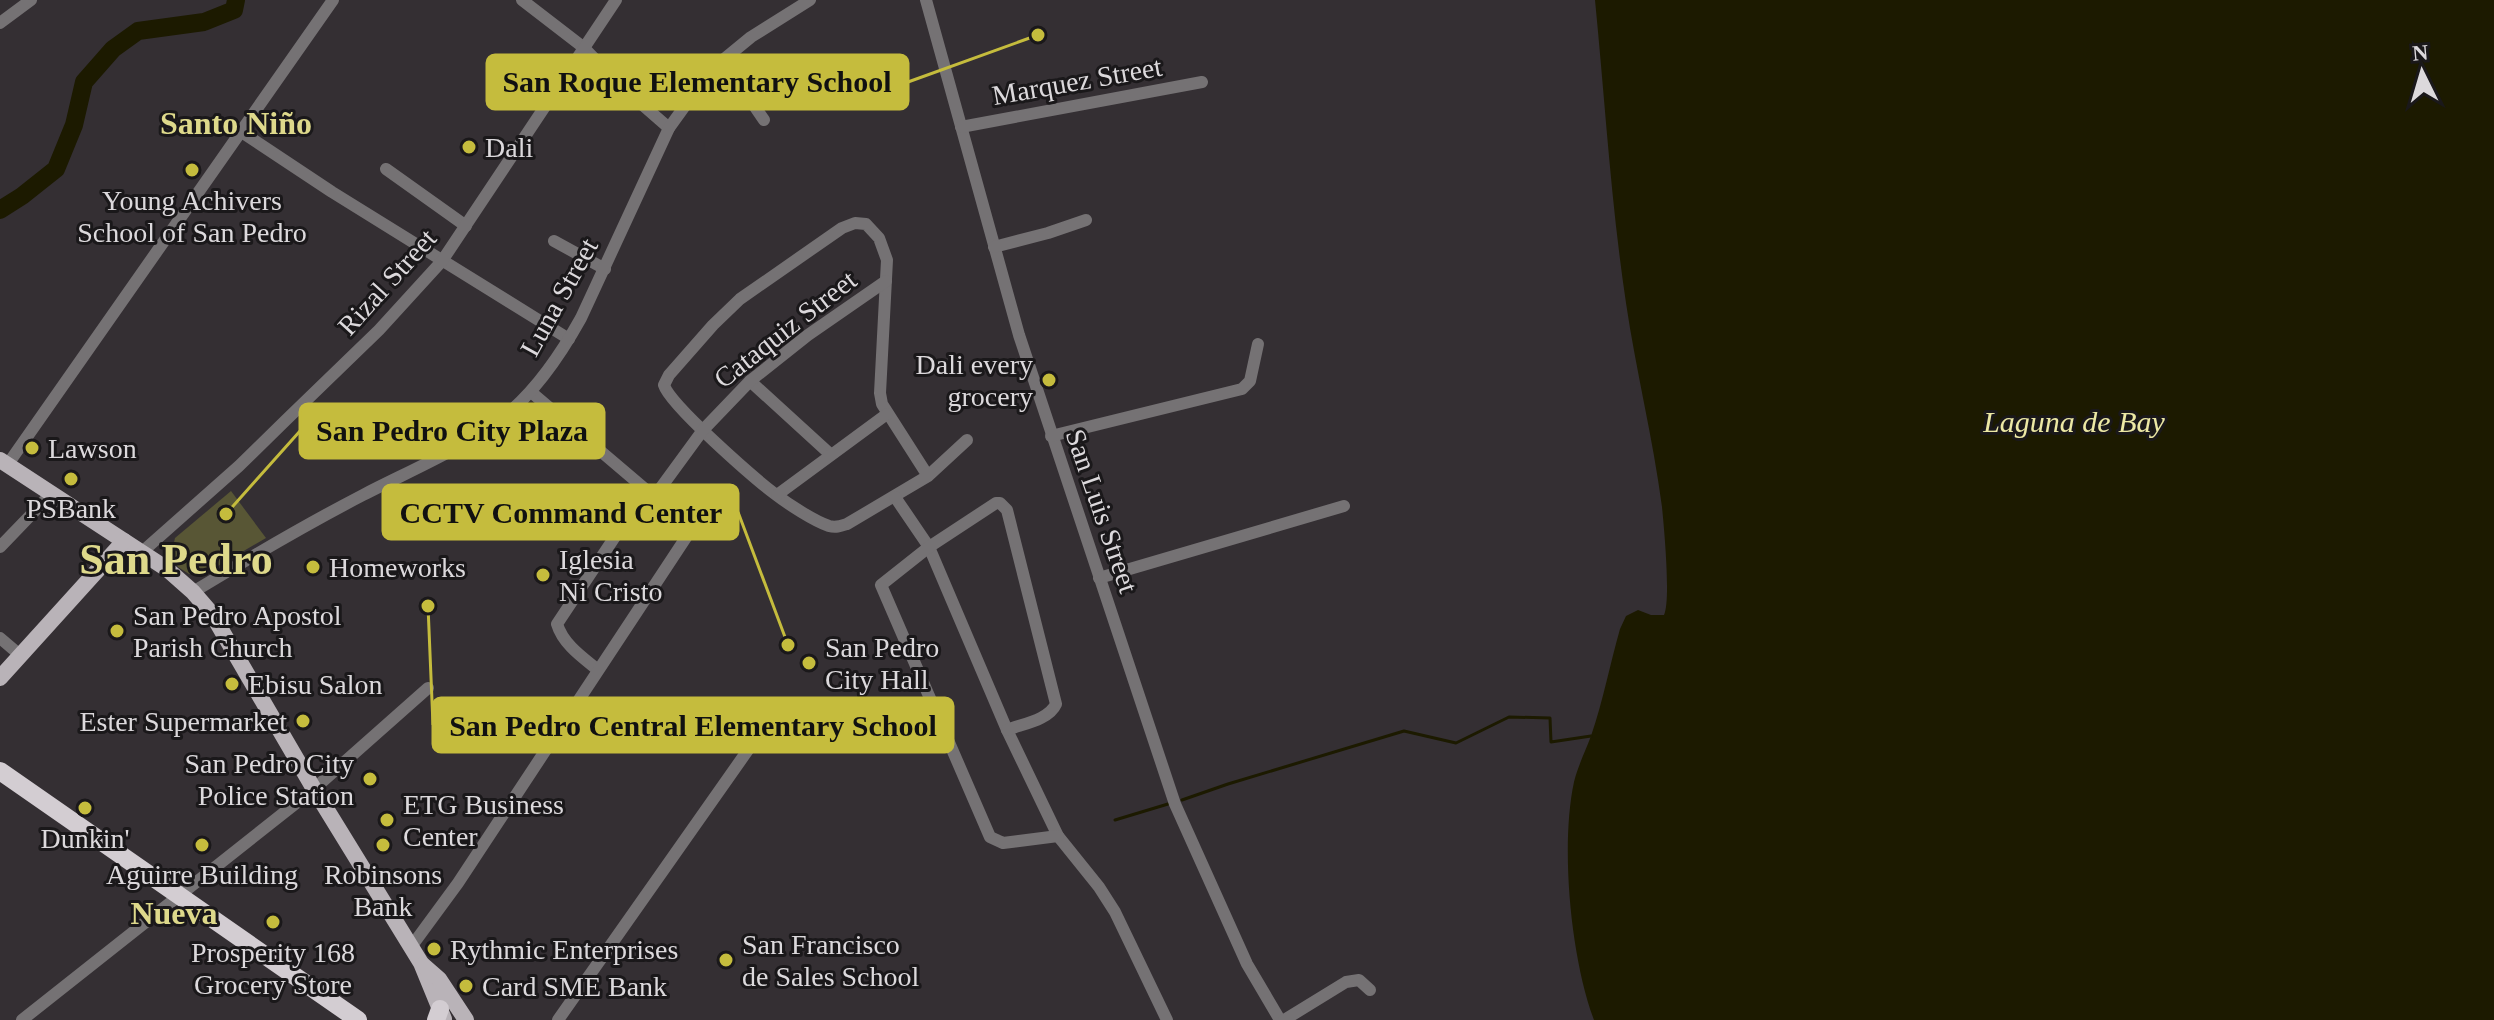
<svg xmlns="http://www.w3.org/2000/svg" width="2494" height="1020" viewBox="0 0 2494 1020" font-family="'Times New Roman',serif">
	<style>
		.green { fill: #585635 }
		.water { fill: #1c1a00 }
		.lines { fill: none; stroke-linecap: round; stroke-linejoin: round }
		.stream { stroke: #1c1a00; stroke-width: 3 }
		.river { stroke: #1c1a00; stroke-width: 18 }
		.minor { stroke: #757274; stroke-width: 12 }
		.major { stroke: #b9b3b8; stroke-width: 16 }
		.highway { stroke: #d3cdd2; stroke-width: 18 }
		.poi-dot { fill: #c5bc3d; stroke: #1a181a; stroke-width: 3 }
		.labels { text-anchor: middle; dominant-baseline: central; stroke-width: 6; stroke-linejoin: round; paint-order: stroke }
		.street-label { font-size: 28px; fill: #dcd9dc; stroke: #1a181a }
		.poi-label { font-size: 28px; fill: #dcd9dc; stroke: #1a181a; text-anchor: start }
		.water-label { font-size: 30px; font-style: italic; fill: #ece8a4; stroke: #1a181a }
		.quarter-label { font-size: 32px; font-weight: bold; fill: #ded98b; stroke: #1a181a }
		.town-label { font-size: 44px; font-weight: bold; fill: #ded98b; stroke: #1a181a }
		.leader { fill: none; stroke: #c5bc3d; stroke-width: 3 }
		.callout-dot { fill: #c5bc3d; stroke: #1a181a; stroke-width: 3 }
		.callout { fill: #c5bc3d; stroke: #c5bc3d; stroke-width: 3 }
		.callout-label { font-size: 30px; text-anchor: middle; font-weight: bold; fill: #111 }
	</style>
	<rect width="100%" height="100%" fill="#342f33"/>
	<polygon class="green" points="231,491 266,538 206,573 189,574 178,567 171,556 175,538"/>
	<path class="water" d="M1595,0H2494V1020H1594C1571,959 1560,847 1574,782C1578,766 1585,752 1591,736C1603,701 1610,664 1620,629L1626,616L1638,610L1651,615H1664C1671,600 1664,527 1662,507C1653,438 1636,371 1626,303C1611,203 1605,101 1595,0Z"/>
	<g class="lines">
		<g class="stream">
			<polyline points="1182,800 1228,784 1404,731 1456,743 1509,717 1550,718 1551,742 1591,736"/>
			<polyline points="1115,820 1168,804"/>
		</g>
		<polyline class="river" points="0,210 22,196 56,169 74,125 84,82 113,49 138,31 204,22 234,10 236,0"/>
		<g class="minor">
			<polyline points="522,0 583,47 622,87 669,128"/>
			<polyline points="926,0 1019,335 1175,804 1247,964 1280,1020"/>
			<polyline points="0,23 31,0"/>
			<polyline points="723,60 764,120"/>
			<polyline points="961,127 1202,82"/>
			<polyline points="240,131 332,192 569,339"/>
			<polyline points="386,169 466,226"/>
			<polyline points="554,241 605,269"/>
			<polyline points="994,247 1048,233 1086,220"/>
			<polyline points="750,381 830,454"/>
			<polyline points="531,392 651,494"/>
			<polyline points="1051,436 1242,389 1250,381 1258,344"/>
			<polyline points="8,464 333,0"/>
			<path d="M928,476L882,404L880,393L887,260L879,238L866,224L855,223L842,228L740,299L713,325L669,375L664,385C670,405 754,478 775,494C788,504 814,521 829,526C836,528 841,526 847,524L928,476L967,440"/>
			<polyline points="777,495 887,414"/>
			<polyline points="895,497 929,547 1007,730 1058,836 1099,887 1115,912 1167,1020"/>
			<polyline points="0,547 52,493"/>
			<polyline points="142,552 239,466 286,420 379,330 442,261 616,0"/>
			<polyline points="1099,578 1344,506"/>
			<path d="M193,592C249,558 305,525 363,495C409,471 461,450 502,418C536,392 561,354 581,318L669,128L700,85L723,60L751,37L810,0"/>
			<polyline points="0,638 20,655"/>
			<path d="M598,670C582,657 563,644 557,624L646,490"/>
			<path d="M1007,730C1022,724 1049,720 1056,704L1007,510L1000,503H996L929,547L881,585L990,837L1003,843L1058,836"/>
			<polyline points="411,947 458,883 689,533 685,525 654,497 703,430 750,381 808,335 886,281"/>
			<polyline points="22,1020 314,789 428,688"/>
			<polyline points="558,1020 762,730"/>
			<polyline points="1284,1020 1346,982 1359,980 1370,990"/>
		</g>
		<g class="major">
			<polyline points="0,460 167,569 193,592 212,614 314,789 421,963 444,1019"/>
			<polyline points="0,678 124,541"/>
			<polyline points="423,965 439,979 466,1020"/>
		</g>
		<g class="highway">
			<polyline points="0,771 358,1020"/>
			<polyline points="436,1020 440,1009"/>
		</g>
	</g>
	<g class="poi-dot">
		<circle cx="469" cy="147" r="8"/>
		<circle cx="192" cy="170" r="8"/>
		<circle cx="1049" cy="380" r="8"/>
		<circle cx="32" cy="448" r="8"/>
		<circle cx="71" cy="479" r="8"/>
		<circle cx="313" cy="567" r="8"/>
		<circle cx="543" cy="575" r="8"/>
		<circle cx="117" cy="631" r="8"/>
		<circle cx="809" cy="663" r="8"/>
		<circle cx="232" cy="684" r="8"/>
		<circle cx="303" cy="721" r="8"/>
		<circle cx="370" cy="779" r="8"/>
		<circle cx="85" cy="808" r="8"/>
		<circle cx="387" cy="820" r="8"/>
		<circle cx="202" cy="845" r="8"/>
		<circle cx="383" cy="845" r="8"/>
		<circle cx="273" cy="922" r="8"/>
		<circle cx="434" cy="949" r="8"/>
		<circle cx="726" cy="960" r="8"/>
		<circle cx="466" cy="986" r="8"/>
	</g>
	<g class="labels">
		<g class="street-label">
			<text transform="translate(1077 81) rotate(-10)">Marquez Street</text>
			<text transform="translate(387 282) rotate(-48)">Rizal Street</text>
			<text transform="translate(559 297) rotate(-61)">Luna Street</text>
			<text transform="translate(785 329) rotate(-38)">Cataquiz Street</text>
			<text transform="translate(1102 511) rotate(71)">San Luis Street</text>
		</g>
		<g class="poi-label">
			<text x="485" y="147">Dali</text>
			<text x="192" y="200" text-anchor="middle">Young Achivers<tspan x="192" dy="32">School of San Pedro</tspan></text>
			<text x="1033" y="364" text-anchor="end">Dali every<tspan x="1033" dy="32">grocery</tspan></text>
			<text x="48" y="448">Lawson</text>
			<text x="71" y="508" text-anchor="middle">PSBank</text>
			<text x="559" y="559">Iglesia<tspan x="559" dy="32">Ni Cristo</tspan></text>
			<text x="329" y="567">Homeworks</text>
			<text x="133" y="615">San Pedro Apostol<tspan x="133" dy="32">Parish Church</tspan></text>
			<text x="825" y="647">San Pedro<tspan x="825" dy="32">City Hall</tspan></text>
			<text x="248" y="684">Ebisu Salon</text>
			<text x="287" y="721" text-anchor="end">Ester Supermarket</text>
			<text x="354" y="763" text-anchor="end">San Pedro City<tspan x="354" dy="32">Police Station</tspan></text>
			<text x="403" y="804">ETG Business<tspan x="403" dy="32">Center</tspan></text>
			<text x="85" y="838" text-anchor="middle">Dunkin'</text>
			<text x="202" y="874" text-anchor="middle">Aguirre Building</text>
			<text x="383" y="874" text-anchor="middle">Robinsons<tspan x="383" dy="32">Bank</tspan></text>
			<text x="742" y="944">San Francisco<tspan x="742" dy="32">de Sales School</tspan></text>
			<text x="450" y="949">Rythmic Enterprises</text>
			<text x="273" y="952" text-anchor="middle">Prosperity 168<tspan x="273" dy="32">Grocery Store</tspan></text>
			<text x="482" y="986">Card SME Bank</text>
		</g>
		<g class="water-label">
			<text x="2074" y="421">Laguna de Bay</text>
		</g>
		<g class="quarter-label">
			<text x="236" y="123">Santo Niño</text>
			<text x="174" y="913">Nueva</text>
		</g>
		<g class="town-label">
			<text x="176" y="559">San Pedro</text>
		</g>
	</g>
	<path class="leader" d="M1038 35L908 82M226 514L300 431M788 645L738 512M428 606L433 725"/>
	<g class="callout-dot">
		<circle cx="1038" cy="35" r="8"/>
		<circle cx="226" cy="514" r="8"/>
		<circle cx="788" cy="645" r="8"/>
		<circle cx="428" cy="606" r="8"/>
	</g>
	<g class="callout">
		<rect x="487" y="55" width="421" height="54" rx="8"/>
		<rect x="300" y="404" width="304" height="54" rx="8"/>
		<rect x="383" y="485" width="355" height="54" rx="8"/>
		<rect x="433" y="698" width="520" height="54" rx="8"/>
	</g>
	<g class="callout-label">
		<text x="697" y="92">San Roque Elementary School</text>
		<text x="452" y="441">San Pedro City Plaza</text>
		<text x="561" y="523">CCTV Command Center</text>
		<text x="693" y="736">San Pedro Central Elementary School</text>
	</g>
	<g transform="translate(2422 72) rotate(355)" stroke="#1a181a" stroke-width="6" paint-order="stroke">
	<path d="M0-6L14 30L0 20L-14 30Z" fill="#dcd9dc"/>
	<text y="-12" font-size="22" font-weight="bold" text-anchor="middle" fill="#dcd9dc">N</text>
	</g>
</svg>
